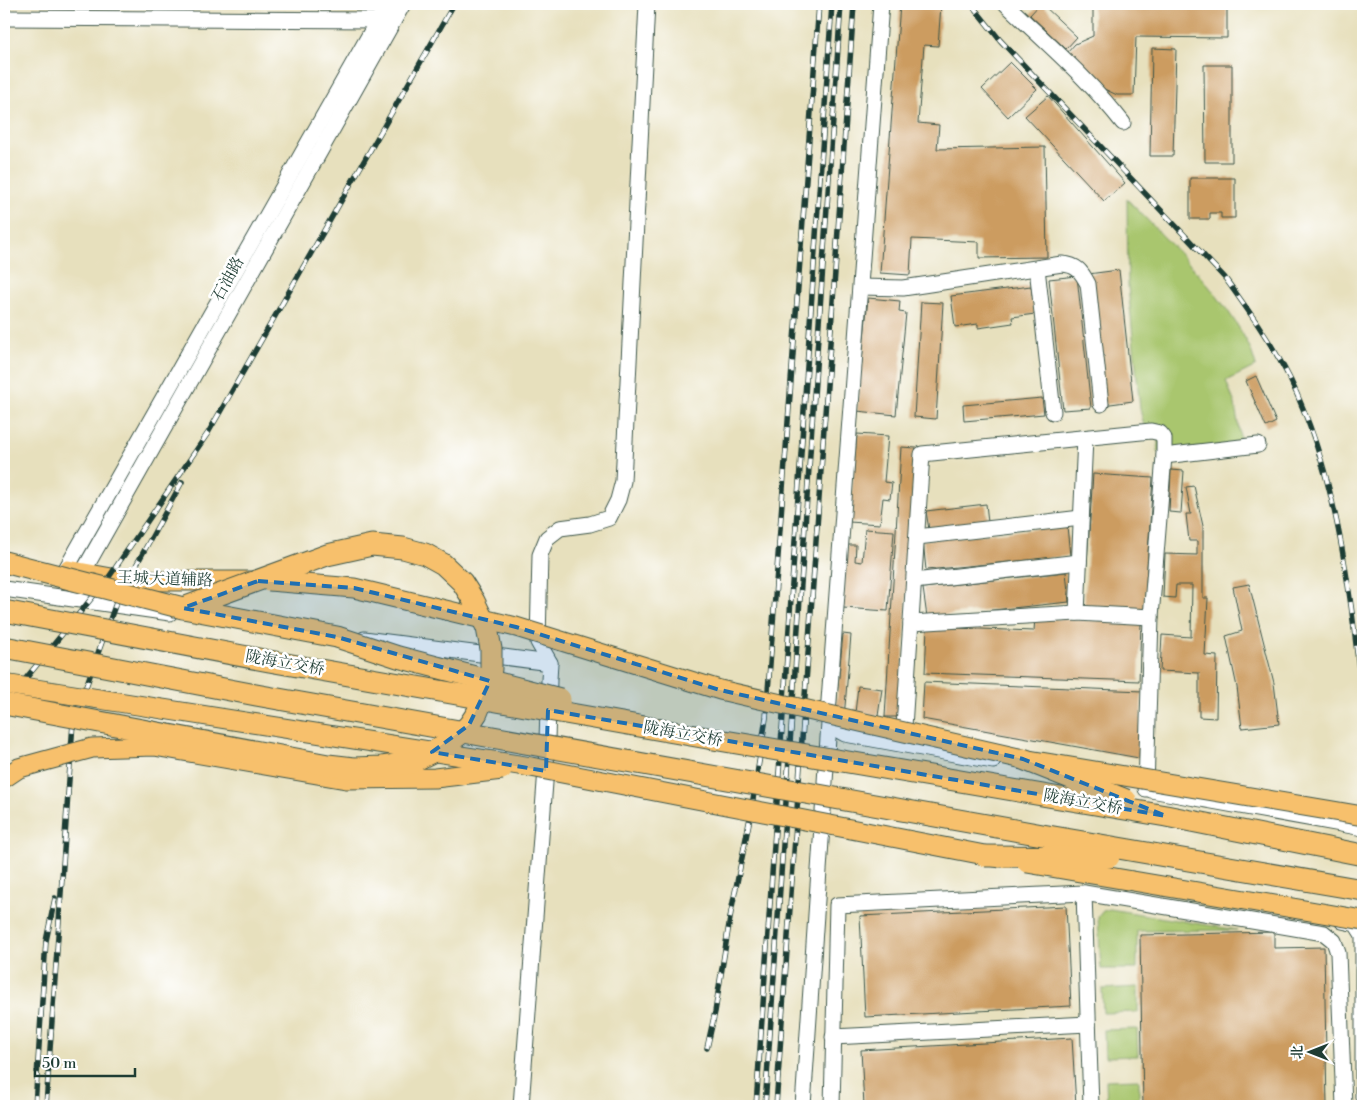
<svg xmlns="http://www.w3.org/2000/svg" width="1367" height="1110" viewBox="0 0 1367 1110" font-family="'Libre Bodoni','Noto Serif SC',serif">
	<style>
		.green { fill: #a9c66e; stroke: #648251 }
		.building { fill: #cc9c60 }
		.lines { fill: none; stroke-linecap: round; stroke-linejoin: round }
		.minor-casing { stroke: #3d5549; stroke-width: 17 }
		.major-casing { stroke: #3d5549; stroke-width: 21 }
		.minor { stroke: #fff; stroke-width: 15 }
		.major { stroke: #f7c06c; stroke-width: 19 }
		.rail-casing { stroke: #1f3d34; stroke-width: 5.5 }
		.rail { stroke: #fff; stroke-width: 4; stroke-dasharray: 11; stroke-linecap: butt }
		.major-bridge-casing { stroke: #3d5549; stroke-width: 21; stroke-linecap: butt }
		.highway-bridge-casing { stroke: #3d5549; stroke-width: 23; stroke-linecap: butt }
		.major-bridge { stroke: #f7c06c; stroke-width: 19 }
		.highway-bridge { stroke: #f7c06c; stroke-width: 21 }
		.marked { fill: #1f6fb2; fill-opacity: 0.2; stroke: #1f6fb2; stroke-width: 4; stroke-dasharray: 10 6; stroke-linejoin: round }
		.labels { text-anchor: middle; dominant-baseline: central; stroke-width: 5; stroke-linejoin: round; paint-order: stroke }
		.street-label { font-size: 16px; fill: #1f3d34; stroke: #fff }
	</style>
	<rect width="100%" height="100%" fill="#fff"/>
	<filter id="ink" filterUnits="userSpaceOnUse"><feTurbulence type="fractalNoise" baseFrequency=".02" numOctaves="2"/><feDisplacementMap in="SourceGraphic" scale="10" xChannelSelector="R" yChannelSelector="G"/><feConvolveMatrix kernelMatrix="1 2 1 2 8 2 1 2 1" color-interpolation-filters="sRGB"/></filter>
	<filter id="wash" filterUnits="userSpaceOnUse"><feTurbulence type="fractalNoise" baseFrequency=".0096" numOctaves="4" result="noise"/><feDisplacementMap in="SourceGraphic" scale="20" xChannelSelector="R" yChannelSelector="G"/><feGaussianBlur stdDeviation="1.12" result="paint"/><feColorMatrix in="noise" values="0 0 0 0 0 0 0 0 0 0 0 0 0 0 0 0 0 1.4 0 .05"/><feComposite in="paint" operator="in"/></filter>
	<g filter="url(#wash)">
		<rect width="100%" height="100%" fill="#e7e0bd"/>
		<g class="green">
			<path d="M1127,199C1168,242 1218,288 1246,340C1251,348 1253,357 1256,366L1226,381L1235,404L1241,444L1158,452V436L1145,430L1140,409L1128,286Z"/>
			<polygon points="1110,909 1237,930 1137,931 1137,969 1101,969 1098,917 1103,911"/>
			<polygon points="1138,987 1138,1012 1103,1013 1102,989"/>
			<polygon points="1137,1029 1138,1056 1105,1057 1104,1030"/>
			<polygon points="1139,1079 1139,1106 1107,1106 1106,1080"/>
		</g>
		<g id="blocks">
			<g class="building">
				<polygon points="900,4 941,4 938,46 924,45 918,123 939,125 937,149 1045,147 1047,257 979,258 979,242 912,239 910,275 880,273"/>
				<polygon points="1040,4 1042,4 1077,37 1066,49 1030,15"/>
				<polygon points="1093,4 1227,4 1227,38 1136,37 1134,95 1117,95 1100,87 1067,53 1075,44 1093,36"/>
				<polygon points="1152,48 1176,49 1173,156 1150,156"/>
				<polygon points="1010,62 1037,89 1008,117 982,89"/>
				<polygon points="1204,65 1232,65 1232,162 1205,162"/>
				<polygon points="1048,96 1125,183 1104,201 1025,116"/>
				<polygon points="1190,178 1235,178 1235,218 1221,218 1221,213 1210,213 1210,219 1190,219"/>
				<polygon points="1119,270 1133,401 1103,405 1088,274"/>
				<polygon points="1077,276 1091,408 1063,410 1049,279"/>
				<polygon points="1031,286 1035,314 1012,317 1013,323 978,328 978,324 955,327 951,296"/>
				<polygon points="868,298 900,301 899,312 906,313 896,415 857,411"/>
				<polygon points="921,302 943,303 936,419 914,417"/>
				<polygon points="1256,376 1276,422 1266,427 1246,381"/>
				<polygon points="1042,398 1044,414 964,421 963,405"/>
				<polygon points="857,434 888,436 884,482 892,483 890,499 883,498 880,524 849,522"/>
				<polygon points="901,447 916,448 900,717 885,717"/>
				<polygon points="1171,470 1184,471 1181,513 1169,512"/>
				<polygon points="1093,474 1153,478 1144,612 1084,608"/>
				<polygon points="1194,486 1203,526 1203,598 1208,598 1205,655 1217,656 1216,718 1199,717 1199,673 1160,671 1162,635 1191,637 1192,585 1176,585 1175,598 1163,597 1165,554 1197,555 1197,541 1189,541 1186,514 1191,514 1186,487"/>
				<polygon points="986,504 988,522 929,530 926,511"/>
				<polygon points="1067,526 1070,556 926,570 923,540"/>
				<polygon points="865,529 894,531 888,611 843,608 847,545 856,545 855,561 862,562"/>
				<polygon points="1066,572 1069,602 927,617 923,588"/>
				<polygon points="1249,584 1274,683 1279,724 1242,728 1237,687 1226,636 1242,631 1233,587"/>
				<polygon points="1035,618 1141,622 1139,681 925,673 927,627 1034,631"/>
				<polygon points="843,634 851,635 844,718 835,717"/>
				<polygon points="924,682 1142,691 1139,758 922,719"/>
				<polygon points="858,686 882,689 878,716 855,713"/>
				<polygon points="1066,906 1071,1006 865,1017 860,916"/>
				<polygon points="1274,932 1274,948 1324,947 1327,1106 1143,1106 1140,935"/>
				<polygon points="1072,1038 1076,1106 864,1106 861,1050"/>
			</g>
		</g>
	</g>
	<g filter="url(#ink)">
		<use href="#blocks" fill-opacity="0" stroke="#3d5549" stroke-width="1"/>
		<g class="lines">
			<defs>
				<g id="minor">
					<path d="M881,4L828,714C830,726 835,729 845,734L993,761"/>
					<path d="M1006,4C1045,42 1089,79 1123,123"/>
					<polyline points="4,18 378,20 384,23"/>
					<polyline points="1037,268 1053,412"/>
					<path d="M861,287L903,288L1062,264C1077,265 1081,271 1088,284L1101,404"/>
					<polyline points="1164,456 1258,445"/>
					<polyline points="917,537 1081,518"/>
					<polyline points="66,569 387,4"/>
					<polyline points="83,572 403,4"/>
					<polyline points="914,581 1079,562"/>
					<polyline points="4,589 170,613"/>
					<polyline points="1077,613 1085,438"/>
					<polyline points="911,623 1077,613 1151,617"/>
					<polyline points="364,639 550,663"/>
					<polyline points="903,742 922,454 1151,431 1160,433 1164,438 1164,456 1151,617 1146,789"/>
					<polyline points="1151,790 1363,828"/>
					<polyline points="1084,893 1091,1106"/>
					<polyline points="1342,921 1356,924 1363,935 1363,1097"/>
					<polyline points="833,1037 1088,1024"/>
					<polyline points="521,1106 546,769 549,680 550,663 538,642 540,555 547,538 560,528 590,524 609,518 618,500 623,481 647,4"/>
					<polyline points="803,1106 829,723"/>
					<polyline points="832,1106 837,905 1084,893 1324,933 1334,941 1338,953 1344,1106"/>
				</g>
				<polyline id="major" points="68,570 128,581 252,581"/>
			</defs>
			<use href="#minor" class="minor-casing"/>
			<use href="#major" class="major-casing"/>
			<use href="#minor" class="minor"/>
			<use href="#major" class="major"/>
			<defs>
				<g id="rail">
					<path d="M971,4L1000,40L1225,278C1248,310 1272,343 1290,379C1339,481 1350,593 1363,703"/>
					<polyline points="4,705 109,577 208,433 454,4"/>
					<polyline points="707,1048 715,1012 731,912 750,818 766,718 819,4"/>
					<polyline points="35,1106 46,941 55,898"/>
					<polyline points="46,1106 73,723 117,600 182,482"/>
					<polyline points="756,1106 832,4"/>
					<polyline points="765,1106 841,4"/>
					<polyline points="776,1106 854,4"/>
				</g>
			</defs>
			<use href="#rail" class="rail-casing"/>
			<use href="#rail" class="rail"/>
			<defs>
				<g id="major-bridge">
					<polyline points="269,581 354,588 516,627 720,690 1023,759 1363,816"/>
					<polyline points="4,684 531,767 1000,858"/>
					<polyline points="4,778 19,768 92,748 154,746 346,779 435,778 502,770"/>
					<polyline points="1027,863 1363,920"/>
				</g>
				<g id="highway-bridge">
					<polyline points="4,562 183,608 337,637 398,657 560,699"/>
					<polyline points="4,611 269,661 713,739 1166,816 1363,855"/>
					<polyline points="4,647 256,695 1048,836 1363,890"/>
					<polyline points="4,704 328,765 354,768 382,767 410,763 446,745 459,735 469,725 477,713 488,686 491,669 491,649 487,628 474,601 462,582 443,564 425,554 403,548 372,545 327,555 183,608"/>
					<polyline points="1023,759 1126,800"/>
					<polyline points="985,856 1109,857"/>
				</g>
			</defs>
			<use href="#major-bridge" class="major-bridge-casing"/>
			<use href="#highway-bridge" class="highway-bridge-casing"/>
			<use href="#major-bridge" class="major-bridge"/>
			<use href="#highway-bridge" class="highway-bridge"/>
		</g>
	</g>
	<path class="marked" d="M258,581L354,588L516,627L720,690L1023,759L1166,816L548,710L546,771L432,752L469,725L490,681L337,637L183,608Z"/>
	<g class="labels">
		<g class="street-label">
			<text transform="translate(228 279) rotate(-61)">石油路</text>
			<text transform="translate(165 579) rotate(2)">王城大道辅路</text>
			<text transform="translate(285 663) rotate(10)">陇海立交桥</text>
			<text transform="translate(683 734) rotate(10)">陇海立交桥</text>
			<text transform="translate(1083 802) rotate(10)">陇海立交桥</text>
		</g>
	</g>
	<rect width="1367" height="1110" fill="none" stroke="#fff" stroke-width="20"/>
	<g transform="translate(1310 1052) rotate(270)" stroke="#ffffff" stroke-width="4" paint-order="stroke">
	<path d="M0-4L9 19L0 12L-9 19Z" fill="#1f3d34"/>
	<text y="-8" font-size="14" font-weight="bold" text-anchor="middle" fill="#1f3d34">北</text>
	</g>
	<path d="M35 1068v8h100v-8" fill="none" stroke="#1f3d34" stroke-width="2.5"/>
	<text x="42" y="1068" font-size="15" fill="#1f3d34" stroke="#ffffff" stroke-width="4" paint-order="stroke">50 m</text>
</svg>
